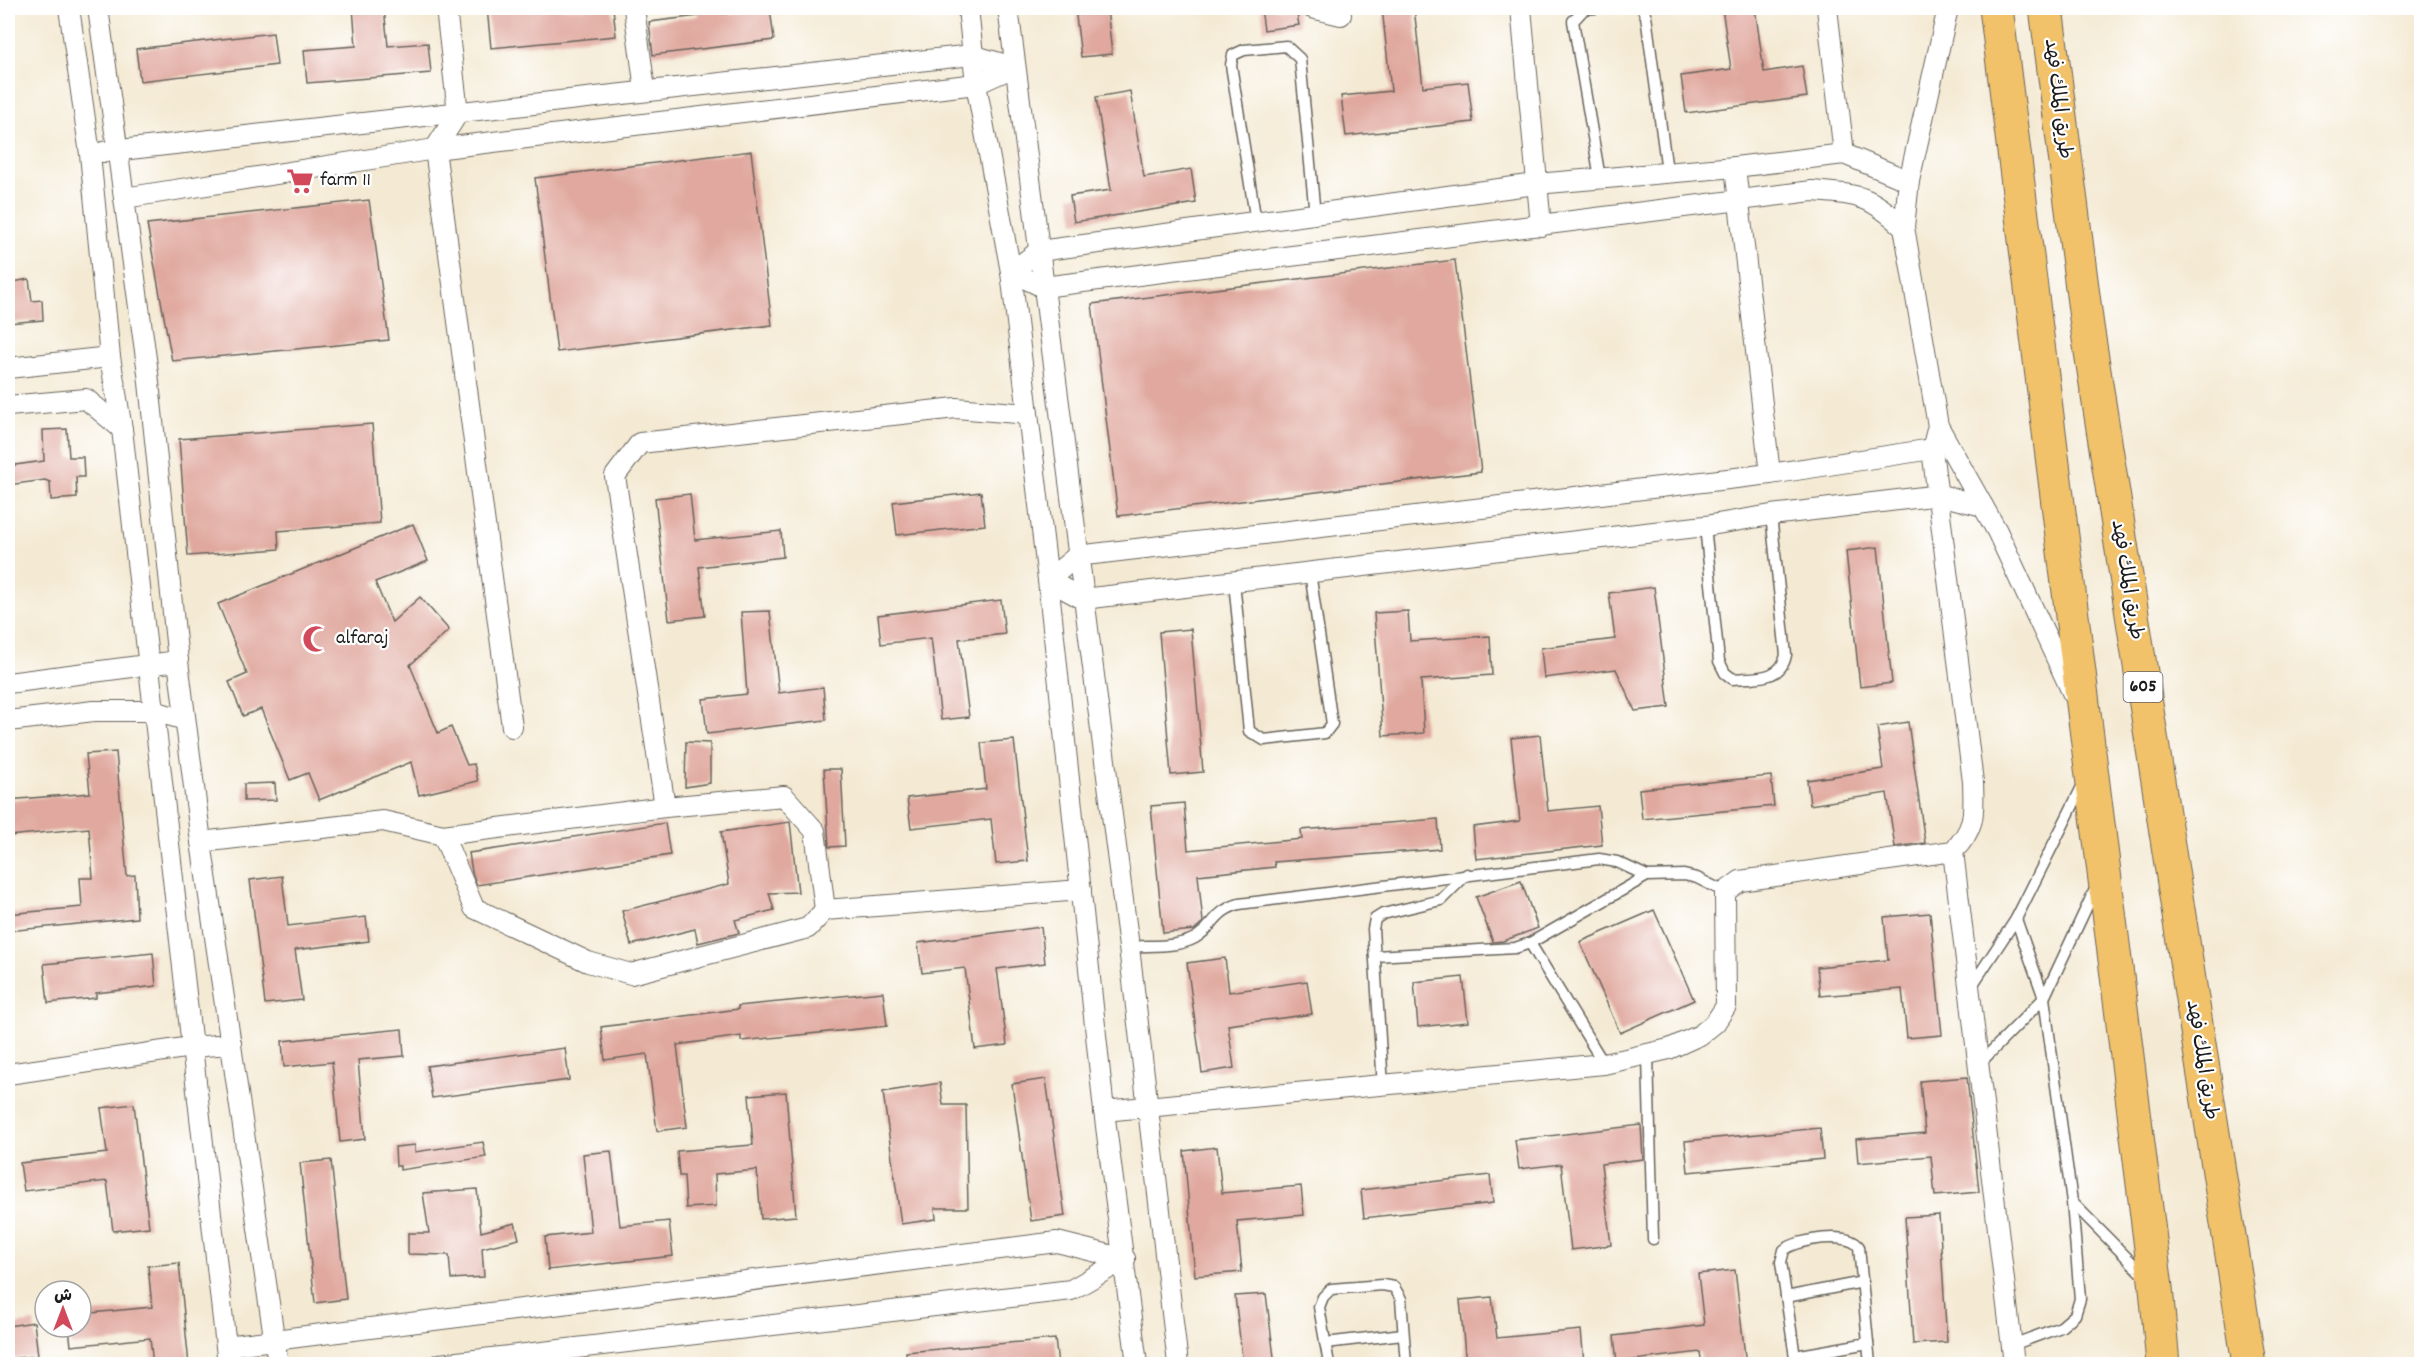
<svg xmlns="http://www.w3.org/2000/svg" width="2429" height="1372" viewBox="0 0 2429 1372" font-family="Dekko,'Playpen Sans Arabic',sans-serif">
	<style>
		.building { fill: #e0a89e }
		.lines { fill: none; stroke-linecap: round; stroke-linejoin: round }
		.lane-casing { stroke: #68645c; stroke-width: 13 }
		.street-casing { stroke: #68645c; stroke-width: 22 }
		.highway-casing { stroke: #68645c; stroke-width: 35 }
		.lane { stroke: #fff; stroke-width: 10 }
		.street { stroke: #fff; stroke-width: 20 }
		.highway { stroke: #f2c26a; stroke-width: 33 }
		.labels { text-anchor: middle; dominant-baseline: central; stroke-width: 4.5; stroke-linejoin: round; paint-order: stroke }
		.shield { fill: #fff; stroke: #606060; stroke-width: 1.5 }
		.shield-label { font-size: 18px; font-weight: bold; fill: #1c1c1c }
		.street-label { font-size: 20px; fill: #1c1c1c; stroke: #fff }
		.poi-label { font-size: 20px; fill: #1c1c1c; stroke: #fff; text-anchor: start }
	</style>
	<rect width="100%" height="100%" fill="#fff"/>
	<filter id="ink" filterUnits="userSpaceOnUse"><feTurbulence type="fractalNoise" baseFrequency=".0167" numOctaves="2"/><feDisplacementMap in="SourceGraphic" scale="12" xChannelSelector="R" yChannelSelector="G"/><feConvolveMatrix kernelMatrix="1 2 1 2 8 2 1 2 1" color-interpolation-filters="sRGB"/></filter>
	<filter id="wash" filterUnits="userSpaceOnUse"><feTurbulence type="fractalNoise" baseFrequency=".008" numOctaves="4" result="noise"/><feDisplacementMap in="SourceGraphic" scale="24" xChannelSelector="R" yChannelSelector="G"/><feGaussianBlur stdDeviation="1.35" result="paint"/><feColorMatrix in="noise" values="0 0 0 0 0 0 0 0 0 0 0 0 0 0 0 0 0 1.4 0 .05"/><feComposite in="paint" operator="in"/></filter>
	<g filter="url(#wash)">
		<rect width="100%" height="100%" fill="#f4ead4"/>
		<g id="blocks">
			<g class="building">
				<polygon points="353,8 384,8 388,46 428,43 431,73 307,83 304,50 356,46"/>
				<polygon points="487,8 613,8 616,36 491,48"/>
				<polygon points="697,8 722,8 723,14 770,8 774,40 653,55 649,22 698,16"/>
				<polygon points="1075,8 1107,8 1112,54 1081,57"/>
				<polygon points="1261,8 1296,8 1299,25 1264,30"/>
				<polygon points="1382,8 1414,8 1423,87 1468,82 1473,122 1346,136 1341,96 1391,91"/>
				<polygon points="1722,8 1755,8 1764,72 1802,66 1807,97 1686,113 1681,76 1731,69"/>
				<polygon points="273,33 277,65 140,81 136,49"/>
				<polygon points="1130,91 1144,177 1191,169 1196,203 1074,222 1070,196 1111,190 1096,97"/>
				<polygon points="751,151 772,325 557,352 535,178"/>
				<polygon points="369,200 389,340 172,361 147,224"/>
				<polygon points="1455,260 1481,472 1118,516 1092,304"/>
				<polygon points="29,279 32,301 42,300 43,320 8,323 8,283"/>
				<polygon points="372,424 380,523 278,531 279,549 188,556 179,439"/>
				<polygon points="67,429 69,457 83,457 84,477 76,477 77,498 51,500 50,482 45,480 8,485 8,466 44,461 43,430"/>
				<polygon points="981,492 985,525 897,535 893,502"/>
				<polygon points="690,494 695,540 781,531 783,557 699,567 705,616 669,620 655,498"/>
				<polygon points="413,524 428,561 375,582 392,622 420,597 449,630 410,665 438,733 451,727 467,765 474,764 478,781 419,795 411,762 319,800 308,773 290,780 261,709 243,716 229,682 247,674 218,604"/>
				<polygon points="1878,547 1892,683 1860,687 1846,551"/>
				<polygon points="1654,587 1669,707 1635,711 1616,669 1544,678 1541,648 1615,639 1609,593"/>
				<polygon points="1001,600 1005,634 959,639 969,717 941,720 931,638 881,644 878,615"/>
				<polygon points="770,611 779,693 823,687 826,720 707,734 703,699 747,694 741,612"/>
				<polygon points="1408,611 1410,641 1490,636 1492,675 1421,680 1424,733 1383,736 1374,613"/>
				<polygon points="1191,629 1203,772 1171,775 1159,632"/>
				<polygon points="1908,722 1925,843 1895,847 1887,793 1810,805 1807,780 1883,769 1877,727"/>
				<polygon points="1540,735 1548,811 1598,806 1602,845 1476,859 1473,827 1520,821 1511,738"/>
				<polygon points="1014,740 1028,861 996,864 991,819 911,828 907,798 986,789 981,743"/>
				<polygon points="686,742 710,743 710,783 685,787"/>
				<polygon points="116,752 127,876 135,875 137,918 8,931 8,914 82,907 80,878 93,878 89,828 9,836 8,800 90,793 86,754"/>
				<polygon points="824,769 841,769 845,846 829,847"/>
				<polygon points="1771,776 1774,806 1642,819 1639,789"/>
				<polygon points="275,783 276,800 244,801 244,784"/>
				<polygon points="1184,803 1188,850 1302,839 1301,830 1438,819 1440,849 1274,862 1275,867 1198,875 1203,922 1194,930 1163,933 1151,806"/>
				<polygon points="790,822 798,892 769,893 774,910 735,920 739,933 698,943 695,929 631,945 622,911 729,884 721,832"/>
				<polygon points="665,823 670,855 477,885 472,872 469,853"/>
				<polygon points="282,876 288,926 366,917 369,941 295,950 302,1000 265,1004 250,880"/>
				<polygon points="1521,881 1538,928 1503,941 1493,942 1476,897"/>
				<polygon points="1654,910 1694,1000 1620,1033 1580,942"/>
				<polygon points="1930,913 1942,1035 1907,1038 1902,989 1820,996 1817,967 1888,960 1884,917"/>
				<polygon points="1041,927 1045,963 997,969 1007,1045 975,1049 965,968 922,973 918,943"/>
				<polygon points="153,953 156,986 96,993 96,998 48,1003 44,964"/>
				<polygon points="1225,958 1229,992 1307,981 1312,1014 1228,1025 1234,1068 1202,1073 1187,963"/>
				<polygon points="1463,977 1468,1022 1418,1027 1414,982"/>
				<polygon points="883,992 887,1026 741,1041 741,1036 677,1045 687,1127 657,1131 647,1054 605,1060 601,1027 738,1009 738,1006"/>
				<polygon points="402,1029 404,1056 358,1060 365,1139 340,1142 332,1062 284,1067 282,1041"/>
				<polygon points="565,1048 569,1080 432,1098 427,1066"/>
				<polygon points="1967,1077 1979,1192 1935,1196 1931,1156 1858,1163 1856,1139 1925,1133 1920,1081"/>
				<polygon points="1046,1079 1065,1216 1031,1221 1012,1084"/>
				<polygon points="940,1083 943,1105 966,1105 968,1208 935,1208 936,1219 901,1224 883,1092"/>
				<polygon points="786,1092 796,1216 761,1219 757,1170 715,1174 716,1206 686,1208 684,1176 679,1176 677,1151 753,1145 749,1095"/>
				<polygon points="134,1104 149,1227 113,1231 107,1181 24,1191 20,1163 107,1153 101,1108"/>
				<polygon points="1641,1125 1643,1159 1601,1164 1611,1245 1571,1250 1561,1164 1519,1169 1515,1140"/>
				<polygon points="1820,1128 1823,1159 1688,1172 1685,1141"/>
				<polygon points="483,1142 486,1157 400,1170 400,1166 396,1166 395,1147 415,1145 415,1152"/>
				<polygon points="1217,1147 1222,1193 1301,1186 1304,1215 1237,1221 1242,1272 1195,1276 1184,1151"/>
				<polygon points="611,1151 620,1226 669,1221 673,1256 548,1270 545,1237 591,1232 583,1154"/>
				<polygon points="331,1160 346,1299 315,1303 300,1163"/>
				<polygon points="1490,1175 1493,1203 1364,1218 1361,1190"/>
				<polygon points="477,1189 481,1232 515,1223 519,1239 482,1248 484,1277 451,1279 449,1255 408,1254 408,1233 429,1233 423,1193"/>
				<polygon points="1939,1215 1947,1342 1913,1344 1905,1217"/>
				<polygon points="179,1263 189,1365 153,1365 150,1338 71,1346 69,1327 81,1327 81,1314 152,1307 148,1266"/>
				<polygon points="1735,1270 1746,1365 1702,1365 1700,1352 1617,1362 1614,1336 1704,1325 1698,1274"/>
				<polygon points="1266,1294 1275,1365 1243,1365 1235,1296"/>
				<polygon points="1492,1297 1497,1338 1581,1330 1584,1363 1466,1365 1460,1300"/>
				<polygon points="34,1322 38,1356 8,1359 8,1326"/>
				<polygon points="1055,1339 1058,1365 906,1365 906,1352"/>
			</g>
		</g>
	</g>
	<g filter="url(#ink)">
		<use href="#blocks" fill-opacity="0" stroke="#68645c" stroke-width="1.5"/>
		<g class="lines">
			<defs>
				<g id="lane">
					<polyline points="1596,8 1584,9 1573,21 1600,178"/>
					<polyline points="1642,8 1646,16 1667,171"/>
					<polyline points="1256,222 1231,65 1233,55 1244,50 1286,46 1300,59 1315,215"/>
					<path d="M1705,526L1719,661L1725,673L1733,679C1755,677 1781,681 1786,655L1771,515"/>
					<polyline points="1234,582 1249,731 1264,740 1325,733 1332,724 1310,572"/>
					<polyline points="1530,943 1604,1064"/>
					<path d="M1129,947C1150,945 1176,948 1195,938C1215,926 1213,912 1239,904L1599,859L1617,862L1647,876L1684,875L1697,878L1725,892"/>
					<polyline points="1375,956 1515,948 1530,943 1647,876"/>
					<polyline points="1971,987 2016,919 2084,783"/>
					<polyline points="1648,1056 1653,1239"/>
					<polyline points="1979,1064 2044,998 2097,885"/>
					<polyline points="1383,1086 1373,929 1375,919 1383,914 1441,900 1467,874"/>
					<polyline points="2072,1202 2146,1277"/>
					<polyline points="1786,1297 1863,1282"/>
					<polyline points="1325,1343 1403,1334"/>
					<polyline points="2012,1345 2061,1327 2075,1315 2080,1299 2072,1202 2044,998 2016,919"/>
					<polyline points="1795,1356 1868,1343"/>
					<polyline points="1329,1364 1319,1307 1323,1297 1331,1289 1382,1285 1394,1287 1401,1299 1406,1364"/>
					<path d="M1796,1364L1781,1262L1784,1250C1798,1239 1848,1231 1859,1247L1870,1364"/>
				</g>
				<g id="street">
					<polyline points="69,8 90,154 110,357 122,429 228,1364"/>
					<polyline points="98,8 148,373 178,661 201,842 278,1364"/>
					<polyline points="446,8 458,113 435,149 512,727"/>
					<polyline points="634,8 645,90"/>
					<polyline points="968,8 976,84 1011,272 1048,580 1104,1111 1137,1364"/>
					<polyline points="1008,8 1129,947 1178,1364"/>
					<polyline points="1312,8 1341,15 1339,8"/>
					<polyline points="1521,8 1541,226"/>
					<polyline points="1827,8 1844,154"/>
					<polyline points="1948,8 1909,181 1904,227 1938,426 1997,531 2073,694"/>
					<polyline points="103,152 972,55 1014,67"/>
					<polyline points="1735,167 1770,474"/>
					<polyline points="124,198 435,149 976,84 1014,67"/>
					<path d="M1904,227C1868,194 1859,195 1812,191L1043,287L1011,272L1039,251L1536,184L1735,167L1844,154L1909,181"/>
					<polyline points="8,368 110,357"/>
					<polyline points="8,406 86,399 122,429"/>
					<polyline points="1938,426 1932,449 1770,474 1077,556 1048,580 1083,599 1705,526 1771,515 1940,495 1983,506"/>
					<polyline points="8,683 178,661"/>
					<polyline points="8,721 94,711 154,711 185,720"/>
					<polyline points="443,835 474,908 588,962 631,974 808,928 825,910 1081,890"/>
					<polyline points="201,842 383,821 443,835 665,807"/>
					<polyline points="1953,851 2014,1364"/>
					<polyline points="825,910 815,831 784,796 665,807 615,476 640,443 956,408 1028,414"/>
					<polyline points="8,1074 191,1047 231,1044"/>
					<path d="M1104,1111L1604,1064L1669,1049L1700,1035L1715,1023L1726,1006L1725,892L1740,881L1953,851C1976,828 1974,813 1973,782L1932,449"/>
					<polyline points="226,1346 1057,1242 1125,1259"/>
					<polyline points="440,1364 1071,1290 1125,1259"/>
				</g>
				<g id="highway">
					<polyline points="1996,8 2156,1288 2163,1364"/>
					<polyline points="2046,8 2087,326 2249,1364"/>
				</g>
			</defs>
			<use href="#lane" class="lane-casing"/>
			<use href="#street" class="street-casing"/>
			<use href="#highway" class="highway-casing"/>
			<use href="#lane" class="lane"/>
			<use href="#street" class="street"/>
			<use href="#highway" class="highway"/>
		</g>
	</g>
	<defs>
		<symbol id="supermarket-bare" viewBox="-9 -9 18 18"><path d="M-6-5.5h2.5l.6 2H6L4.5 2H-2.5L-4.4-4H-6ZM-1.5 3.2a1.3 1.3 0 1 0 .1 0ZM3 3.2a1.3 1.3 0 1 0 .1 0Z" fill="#d1495b" stroke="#fff" stroke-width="2.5" paint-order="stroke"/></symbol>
		<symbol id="mosque-bare" viewBox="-9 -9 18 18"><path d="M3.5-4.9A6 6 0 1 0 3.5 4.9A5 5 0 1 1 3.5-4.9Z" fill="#d1495b" stroke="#fff" stroke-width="2.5" paint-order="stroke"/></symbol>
	</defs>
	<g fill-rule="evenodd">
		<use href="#supermarket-bare" x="281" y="162" width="38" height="38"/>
		<use href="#mosque-bare" x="297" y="620" width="38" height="38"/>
	</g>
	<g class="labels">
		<rect class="shield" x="2123.5" y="672" width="39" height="30" rx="4.5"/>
		<g class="shield-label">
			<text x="2143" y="687">605</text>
		</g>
		<g class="street-label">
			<text transform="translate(2057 99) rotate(83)">طريق الملك فهد</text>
			<text transform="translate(2126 580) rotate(81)">طريق الملك فهد</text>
			<text transform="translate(2201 1060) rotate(81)">طريق الملك فهد</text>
		</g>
		<g class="poi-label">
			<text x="320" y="181">farm 11</text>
			<text x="336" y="639">alfaraj</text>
		</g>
	</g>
	<rect width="2429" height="1372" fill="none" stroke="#fff" stroke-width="30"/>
	<g transform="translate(63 1309)"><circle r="28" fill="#ffffff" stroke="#a4a4a4" stroke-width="1.5"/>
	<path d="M0-4.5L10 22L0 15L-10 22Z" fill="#d1495b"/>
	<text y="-9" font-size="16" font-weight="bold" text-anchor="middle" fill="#1c1c1c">ش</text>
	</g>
</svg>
